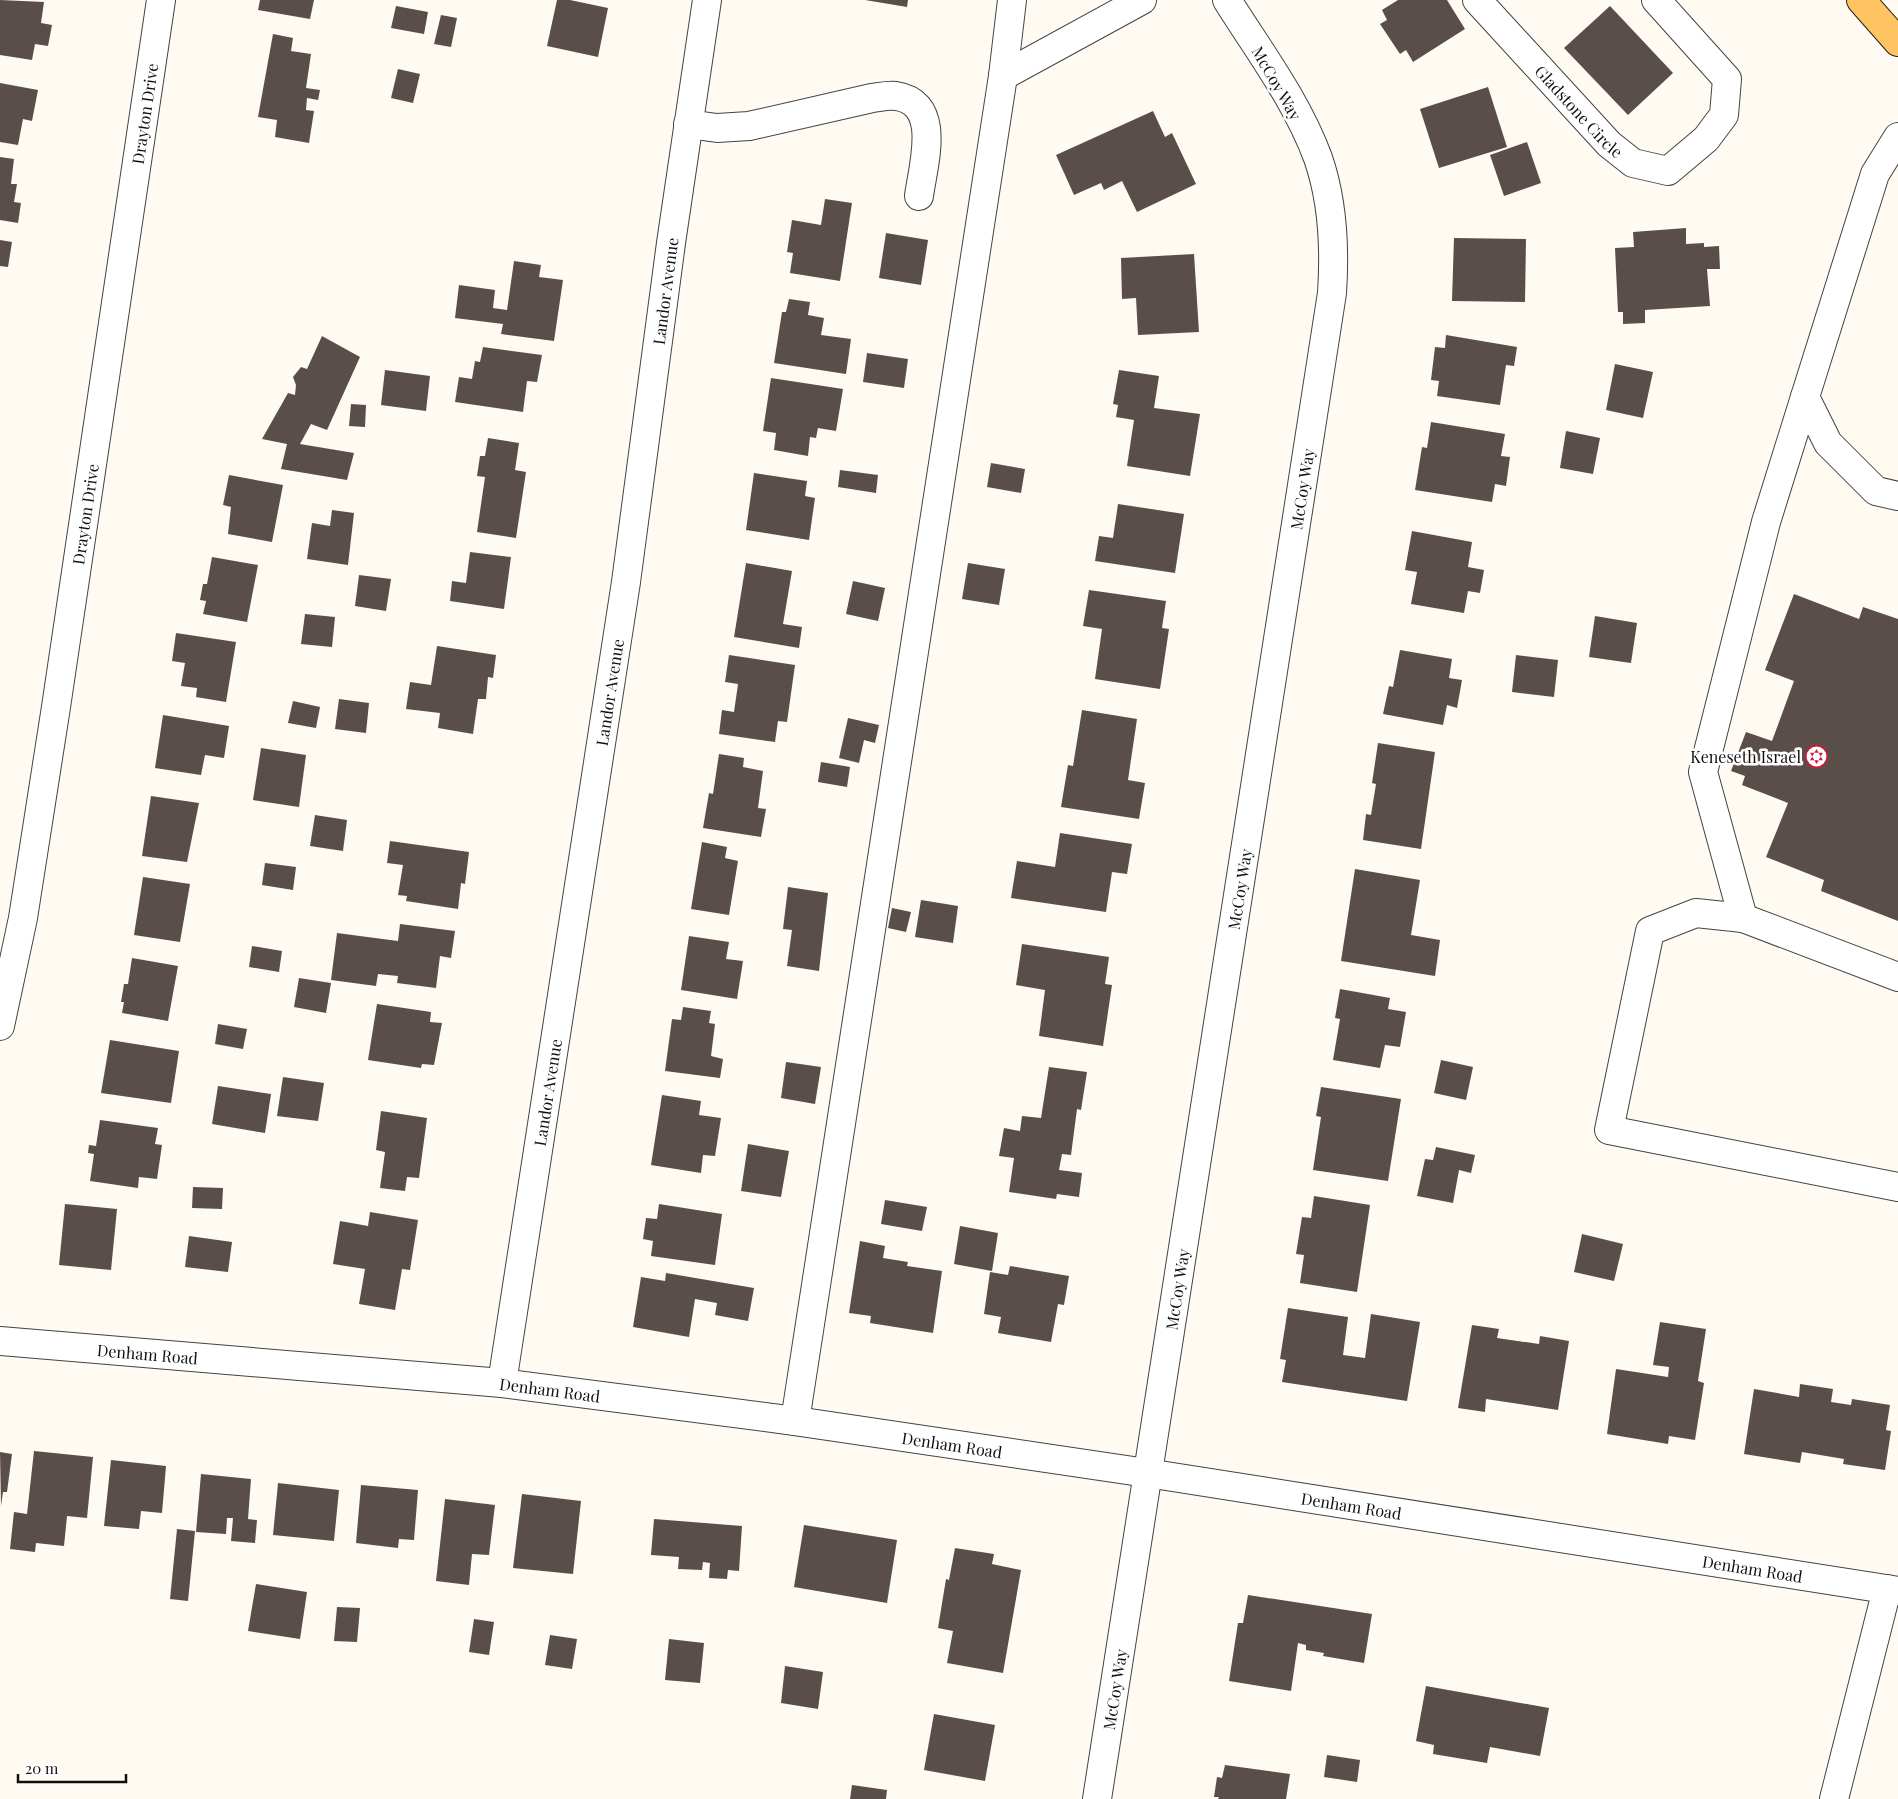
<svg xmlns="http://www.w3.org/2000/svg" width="1898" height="1799" viewBox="0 0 1898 1799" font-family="'Playfair Display',serif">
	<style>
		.building { fill: #5a4e4b }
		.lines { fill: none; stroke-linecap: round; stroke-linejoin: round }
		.minor-casing { stroke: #434343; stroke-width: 30 }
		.major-casing { stroke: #212121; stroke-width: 30 }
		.minor { stroke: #fff; stroke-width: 28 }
		.major { stroke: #ffc462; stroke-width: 28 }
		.labels { text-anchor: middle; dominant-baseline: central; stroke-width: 5; stroke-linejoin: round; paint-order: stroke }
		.street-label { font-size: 16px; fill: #101010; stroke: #fff }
		.poi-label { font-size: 16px; fill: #101010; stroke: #fff; text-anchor: end }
	</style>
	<rect width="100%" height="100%" fill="#fffbf2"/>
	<g class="building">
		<polygon points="0,0 44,2 41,23 52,25 48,46 35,44 32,60 0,55"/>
		<polygon points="260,0 314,0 310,19 258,10"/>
		<polygon points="557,0 570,0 608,8 598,57 547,46"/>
		<polygon points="865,0 908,0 907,7"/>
		<polygon points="1398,0 1447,0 1465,29 1413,62 1406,50 1400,54 1380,24 1387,20 1382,10"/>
		<polygon points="396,6 428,12 424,34 391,28"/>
		<polygon points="1610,6 1673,73 1628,115 1564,48"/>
		<polygon points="441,15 457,18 451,47 434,44"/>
		<polygon points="273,34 293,38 291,51 311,54 306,88 320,90 318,100 307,98 306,110 314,111 309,143 275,137 277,120 258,117"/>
		<polygon points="398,69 420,74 413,103 391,98"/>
		<polygon points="0,83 38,90 32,121 23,119 18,145 0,142"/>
		<polygon points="1488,87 1507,147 1439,168 1420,109"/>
		<polygon points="1153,111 1165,137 1172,133 1196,184 1137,212 1122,181 1104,190 1101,183 1074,195 1056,155"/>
		<polygon points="1527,142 1541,183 1504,196 1490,155"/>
		<polygon points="0,157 14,159 11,184 17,184 14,202 21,203 18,223 0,220"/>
		<polygon points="825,199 852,203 840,281 790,273 793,253 787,252 792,220 821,225"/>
		<polygon points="1686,228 1686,244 1704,243 1704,247 1719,246 1720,269 1707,269 1710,306 1645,310 1645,323 1623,324 1623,312 1618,312 1615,248 1634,247 1633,232"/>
		<polygon points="886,233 928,240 921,285 879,278"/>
		<polygon points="1454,238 1526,239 1525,302 1452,301"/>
		<polygon points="0,240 12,242 8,267 0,266"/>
		<polygon points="1194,254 1199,332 1138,335 1136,298 1122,299 1121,258"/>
		<polygon points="514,261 541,265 539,277 563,280 554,341 501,334 503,324 455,318 459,285 495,290 493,308 507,310"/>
		<polygon points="789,299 810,302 808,315 824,318 821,335 851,339 846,374 774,363 782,312 786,312"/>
		<polygon points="1446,335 1517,347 1514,366 1506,365 1500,405 1437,396 1439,381 1431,380 1435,347 1445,348"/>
		<polygon points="322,336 360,357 327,430 311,424 300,444 354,453 347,480 281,469 287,444 262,439 288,393 295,395 296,385 293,377 301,367 307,369"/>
		<polygon points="483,347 542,355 537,382 527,381 523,412 455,402 459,377 472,379 475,361 480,362"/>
		<polygon points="867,353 908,359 904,388 863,382"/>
		<polygon points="1615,364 1653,372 1643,418 1606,410"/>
		<polygon points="385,370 430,376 426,411 381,405"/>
		<polygon points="1119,370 1159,376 1154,408 1200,414 1190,476 1127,466 1134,420 1116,417 1118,405 1113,404"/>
		<polygon points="771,378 843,389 836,431 818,428 816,438 810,437 808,456 774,450 776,433 763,431"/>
		<polygon points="351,404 366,405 365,427 349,426"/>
		<polygon points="1431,422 1505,434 1501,456 1510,457 1506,486 1495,484 1492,502 1415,490 1422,447 1427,448"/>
		<polygon points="1566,431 1600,438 1593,474 1560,468"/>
		<polygon points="488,438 519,443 515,470 526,472 516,538 477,532 485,477 477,476 480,456 485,456"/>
		<polygon points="991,463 1025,469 1021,493 987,487"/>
		<polygon points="840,470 878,475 876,493 838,487"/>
		<polygon points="754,473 807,481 805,496 815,498 809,540 746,530"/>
		<polygon points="229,475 283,485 272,542 228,534 231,507 223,505"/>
		<polygon points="1118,504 1184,514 1175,573 1095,561 1099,536 1113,538"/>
		<polygon points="332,510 354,513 348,565 307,559 312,523 330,526"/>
		<polygon points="1412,531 1472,542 1468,567 1484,570 1480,593 1468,591 1464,613 1411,604 1417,572 1405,570"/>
		<polygon points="470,552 511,557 504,609 450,601 452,581 466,583"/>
		<polygon points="212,557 258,565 247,622 203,614 206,601 200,600 203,584 207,584"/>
		<polygon points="746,563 792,571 783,624 802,627 799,648 734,637"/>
		<polygon points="968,563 1005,569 999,605 962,599"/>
		<polygon points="359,575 391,579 386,611 355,606"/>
		<polygon points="853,581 885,588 878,621 846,614"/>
		<polygon points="1089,590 1166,601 1162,628 1169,629 1160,689 1095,679 1102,629 1083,626"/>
		<polygon points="1794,594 1859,619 1863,607 1898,619 1898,921 1821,891 1824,880 1766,857 1788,803 1742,785 1745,776 1731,771 1746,732 1772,741 1794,681 1765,670"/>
		<polygon points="305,614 335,617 332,647 301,644"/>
		<polygon points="1595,616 1637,623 1631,663 1589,657"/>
		<polygon points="176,633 236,642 226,702 196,697 197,688 181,686 185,663 172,661"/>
		<polygon points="437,646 496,655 493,678 488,677 486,699 478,699 473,734 438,728 440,713 406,709 410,682 431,685"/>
		<polygon points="1400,650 1452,659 1449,678 1462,680 1457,708 1447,705 1443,725 1383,714 1389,686 1393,687"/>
		<polygon points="729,655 795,665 787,722 778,721 775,742 719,734 722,710 734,712 738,684 725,682"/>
		<polygon points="1516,655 1558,660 1554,697 1512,692"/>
		<polygon points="339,699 369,703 366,733 335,729"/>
		<polygon points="293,701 320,707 316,728 288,723"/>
		<polygon points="1082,710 1137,719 1128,780 1145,783 1139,819 1061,807 1068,765 1073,766"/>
		<polygon points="163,715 229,726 224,758 205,755 201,775 155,768"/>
		<polygon points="848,718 879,725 875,743 864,740 859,763 839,758"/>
		<polygon points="1378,743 1435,752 1421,849 1363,840 1366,814 1371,815 1376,784 1372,783"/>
		<polygon points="261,748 306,755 299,807 253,800"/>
		<polygon points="719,754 744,758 743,767 763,771 758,808 766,809 761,837 703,828 709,793 713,794"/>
		<polygon points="821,762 850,767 847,787 818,782"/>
		<polygon points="151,796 199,803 187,862 142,856"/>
		<polygon points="315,815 347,820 343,851 310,846"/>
		<polygon points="1060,833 1132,844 1127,874 1112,872 1106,912 1011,898 1017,861 1055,867"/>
		<polygon points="390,841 469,852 465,884 461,883 458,909 406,901 407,896 398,895 403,865 387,863"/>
		<polygon points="702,842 727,847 725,858 738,861 729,915 691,909"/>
		<polygon points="265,863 296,867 293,890 262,885"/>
		<polygon points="1355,869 1420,880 1411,935 1440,940 1435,976 1341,961"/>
		<polygon points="143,877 190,884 180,942 134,935"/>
		<polygon points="788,887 828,893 819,971 787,966 792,930 783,929"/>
		<polygon points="921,900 958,906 953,943 915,937"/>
		<polygon points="892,908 911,912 906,932 888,928"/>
		<polygon points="400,924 455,931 451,958 440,956 436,988 397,983 398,976 378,974 376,986 331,980 337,933 398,941"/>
		<polygon points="689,936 729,942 726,959 743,961 737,999 681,990"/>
		<polygon points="1022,944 1109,957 1105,984 1112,985 1103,1046 1039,1036 1045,990 1016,985"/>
		<polygon points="252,946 282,951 279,972 249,967"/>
		<polygon points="132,958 178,966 168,1021 122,1013 124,1002 121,1002 124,984 128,984"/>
		<polygon points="299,978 331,983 326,1013 294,1007"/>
		<polygon points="1340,989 1390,998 1388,1009 1406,1012 1400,1047 1385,1045 1380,1068 1333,1060 1340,1019 1335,1018"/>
		<polygon points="377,1004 431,1012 430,1022 442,1023 434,1065 422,1064 421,1068 368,1060"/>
		<polygon points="683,1007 711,1011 709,1023 715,1024 711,1056 723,1059 720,1078 665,1071 672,1019 681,1020"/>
		<polygon points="218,1024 247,1029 243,1049 215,1044"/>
		<polygon points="110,1040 179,1051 171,1103 101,1093"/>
		<polygon points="1441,1060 1473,1067 1466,1100 1434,1093"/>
		<polygon points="786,1062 821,1067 815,1104 781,1098"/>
		<polygon points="1049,1067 1087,1072 1081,1110 1077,1109 1071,1155 1062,1154 1059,1170 1082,1173 1079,1197 1057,1194 1056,1199 1009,1192 1014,1158 999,1156 1004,1128 1020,1131 1022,1116 1041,1118"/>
		<polygon points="283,1077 324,1083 318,1121 277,1116"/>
		<polygon points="218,1086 271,1094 265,1133 212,1124"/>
		<polygon points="1321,1087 1401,1099 1388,1181 1313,1170 1321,1117 1316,1116"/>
		<polygon points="662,1095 701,1101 699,1115 721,1118 715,1156 703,1155 701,1173 651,1165"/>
		<polygon points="381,1111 427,1118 419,1178 407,1177 405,1191 380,1188 385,1152 376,1150"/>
		<polygon points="100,1120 158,1128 155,1144 162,1145 157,1179 139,1177 138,1188 90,1181 94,1154 88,1153 89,1145 96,1146"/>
		<polygon points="748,1144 789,1151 781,1197 741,1191"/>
		<polygon points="1436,1147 1475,1155 1471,1173 1459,1170 1453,1203 1417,1196 1425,1159 1433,1160"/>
		<polygon points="193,1187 223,1188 222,1209 192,1208"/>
		<polygon points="1314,1196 1370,1205 1357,1292 1300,1283 1304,1255 1296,1254 1302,1217 1311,1218"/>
		<polygon points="885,1200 927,1207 922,1231 881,1224"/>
		<polygon points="65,1204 117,1209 111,1270 59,1265"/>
		<polygon points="659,1204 722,1214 715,1265 651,1256 653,1241 643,1239 646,1218 657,1219"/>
		<polygon points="370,1212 418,1220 410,1270 402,1269 395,1310 359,1304 365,1269 333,1264 340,1221 368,1226"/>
		<polygon points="960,1226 998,1233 992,1271 954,1264"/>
		<polygon points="1582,1234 1623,1244 1614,1281 1574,1272"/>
		<polygon points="189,1236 232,1242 228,1272 185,1267"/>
		<polygon points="860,1241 885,1246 883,1258 908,1262 907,1266 942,1271 933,1333 870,1323 871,1316 849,1313"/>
		<polygon points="1010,1266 1069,1276 1064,1305 1058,1304 1051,1342 998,1333 1001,1317 984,1314 990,1272 1008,1275"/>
		<polygon points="666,1273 754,1288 748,1321 715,1315 717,1303 695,1299 689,1337 633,1327 641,1277 665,1281"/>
		<polygon points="1288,1308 1348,1317 1343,1355 1365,1358 1371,1314 1420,1322 1407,1401 1282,1382 1286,1360 1280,1359"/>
		<polygon points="1660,1322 1706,1329 1698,1381 1704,1383 1695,1440 1669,1436 1668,1444 1607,1434 1616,1369 1668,1377 1669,1367 1653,1365"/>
		<polygon points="1472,1325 1499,1329 1497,1338 1539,1344 1540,1336 1569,1341 1558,1410 1486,1399 1485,1412 1458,1408"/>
		<polygon points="1800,1384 1833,1389 1831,1402 1851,1405 1852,1399 1890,1405 1886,1430 1891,1431 1885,1470 1843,1464 1844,1459 1802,1452 1800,1463 1744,1454 1754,1389 1799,1397"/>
		<polygon points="34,1451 93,1457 87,1518 67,1516 64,1546 36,1543 35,1552 10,1549 14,1512 27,1514"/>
		<polygon points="0,1452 12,1454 7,1492 3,1492 1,1506"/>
		<polygon points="111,1460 166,1466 162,1513 141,1511 139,1529 104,1526"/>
		<polygon points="201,1474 251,1479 248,1519 257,1520 255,1543 231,1541 233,1518 227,1518 226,1534 196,1532"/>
		<polygon points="278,1483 339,1490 334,1541 273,1535"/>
		<polygon points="361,1485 418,1490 414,1540 399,1539 398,1548 356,1543"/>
		<polygon points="522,1494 581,1501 573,1574 513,1568"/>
		<polygon points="445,1499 495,1505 489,1555 472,1554 469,1585 436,1581"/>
		<polygon points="654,1519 742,1526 739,1571 728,1570 727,1579 709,1578 710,1563 703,1562 702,1570 678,1569 679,1557 651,1555"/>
		<polygon points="804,1525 897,1540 887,1603 794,1587"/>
		<polygon points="177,1529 195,1531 188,1601 170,1599"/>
		<polygon points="955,1548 994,1554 992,1564 1021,1570 1003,1673 947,1663 953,1631 938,1628 946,1579 949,1580"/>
		<polygon points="256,1584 307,1592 300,1639 248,1631"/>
		<polygon points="1248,1595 1372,1614 1364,1663 1323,1656 1324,1653 1306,1650 1306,1645 1298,1643 1291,1691 1229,1681 1238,1623 1243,1623"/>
		<polygon points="337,1607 360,1608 357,1642 334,1641"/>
		<polygon points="474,1619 494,1622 489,1655 469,1652"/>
		<polygon points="550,1635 577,1639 572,1669 545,1665"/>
		<polygon points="669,1639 704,1643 700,1683 665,1680"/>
		<polygon points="785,1666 823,1672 818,1709 781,1703"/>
		<polygon points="1426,1686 1549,1708 1540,1756 1490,1747 1487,1763 1433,1754 1434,1745 1416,1741"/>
		<polygon points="934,1714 995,1725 985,1781 924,1770"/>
		<polygon points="1327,1755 1360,1760 1357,1782 1324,1777"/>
		<polygon points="1225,1765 1290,1774 1286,1799 1218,1799 1219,1797 1214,1797 1217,1777 1222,1778"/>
		<polygon points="852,1785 887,1790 886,1799 850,1799"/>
	</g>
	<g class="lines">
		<defs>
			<g id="minor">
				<path id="s1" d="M1477,0L1609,144L1633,163L1668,171L1706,139L1724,115L1727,79L1656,0"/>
				<polyline points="1003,76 1142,0"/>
				<path d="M688,124L717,128L749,126L872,98C880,97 888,95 896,96C943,103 923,165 919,196"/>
				<polyline points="1898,137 1875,174 1805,397 1828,443 1876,491 1898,496"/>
				<polyline points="1743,918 1703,772 1766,522 1805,397"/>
				<polyline points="1898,977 1743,918 1696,913 1650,931 1609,1130 1898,1187"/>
				<path id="s2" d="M0,1026L23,918L56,707L161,0"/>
				<path id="s3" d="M0,1341L502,1383L795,1421L1147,1473L1898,1591"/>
				<path id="s4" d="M502,1383L626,582L671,243L707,0"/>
				<polyline points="795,1421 1003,76 1012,0"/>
				<path id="s5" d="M1097,1799L1332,293C1335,248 1333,201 1318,158C1297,101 1259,51 1227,0"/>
				<polyline points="1834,1799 1887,1589"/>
			</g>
			<polyline id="major" points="1861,0 1898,42"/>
		</defs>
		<use href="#minor" class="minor-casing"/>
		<use href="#major" class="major-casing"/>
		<use href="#minor" class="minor"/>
		<use href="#major" class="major"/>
	</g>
	<defs>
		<symbol id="synagogue-ring" viewBox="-11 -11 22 22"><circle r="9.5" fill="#fff" stroke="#ce1939" stroke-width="1.5"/><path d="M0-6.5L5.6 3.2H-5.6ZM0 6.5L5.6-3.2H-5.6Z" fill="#ce1939"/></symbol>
	</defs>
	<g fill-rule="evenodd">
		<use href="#synagogue-ring" x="1804" y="744" width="25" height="25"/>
	</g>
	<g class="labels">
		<g class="street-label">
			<text transform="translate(1277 83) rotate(60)">McCoy Way</text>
			<text stroke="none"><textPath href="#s1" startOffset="151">Gladstone Circle</textPath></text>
			<text stroke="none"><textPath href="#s2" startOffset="924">Drayton Drive</textPath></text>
			<text stroke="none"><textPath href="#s4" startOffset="1104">Landor Avenue</textPath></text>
			<text stroke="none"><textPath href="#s5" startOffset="1326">McCoy Way</textPath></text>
			<text stroke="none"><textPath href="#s2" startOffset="519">Drayton Drive</textPath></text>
			<text stroke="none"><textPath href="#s4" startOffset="699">Landor Avenue</textPath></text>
			<text stroke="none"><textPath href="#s5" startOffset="921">McCoy Way</textPath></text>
			<text stroke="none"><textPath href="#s4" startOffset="294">Landor Avenue</textPath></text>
			<text stroke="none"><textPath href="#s5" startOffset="516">McCoy Way</textPath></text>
			<text stroke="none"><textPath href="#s3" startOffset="148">Denham Road</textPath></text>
			<text stroke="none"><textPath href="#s3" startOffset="552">Denham Road</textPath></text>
			<text stroke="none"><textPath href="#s3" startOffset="958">Denham Road</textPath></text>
			<text stroke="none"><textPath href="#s3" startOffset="1362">Denham Road</textPath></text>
			<text stroke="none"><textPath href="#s3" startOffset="1768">Denham Road</textPath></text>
			<text stroke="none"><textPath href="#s5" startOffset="111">McCoy Way</textPath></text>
		</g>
		<g class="poi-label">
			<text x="1801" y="756">Keneseth Israel</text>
		</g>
	</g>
	<path d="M18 1774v8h108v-8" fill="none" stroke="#101010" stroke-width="2.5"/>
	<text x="25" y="1774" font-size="15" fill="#101010" stroke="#ffffff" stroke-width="4" paint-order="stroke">20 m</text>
</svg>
